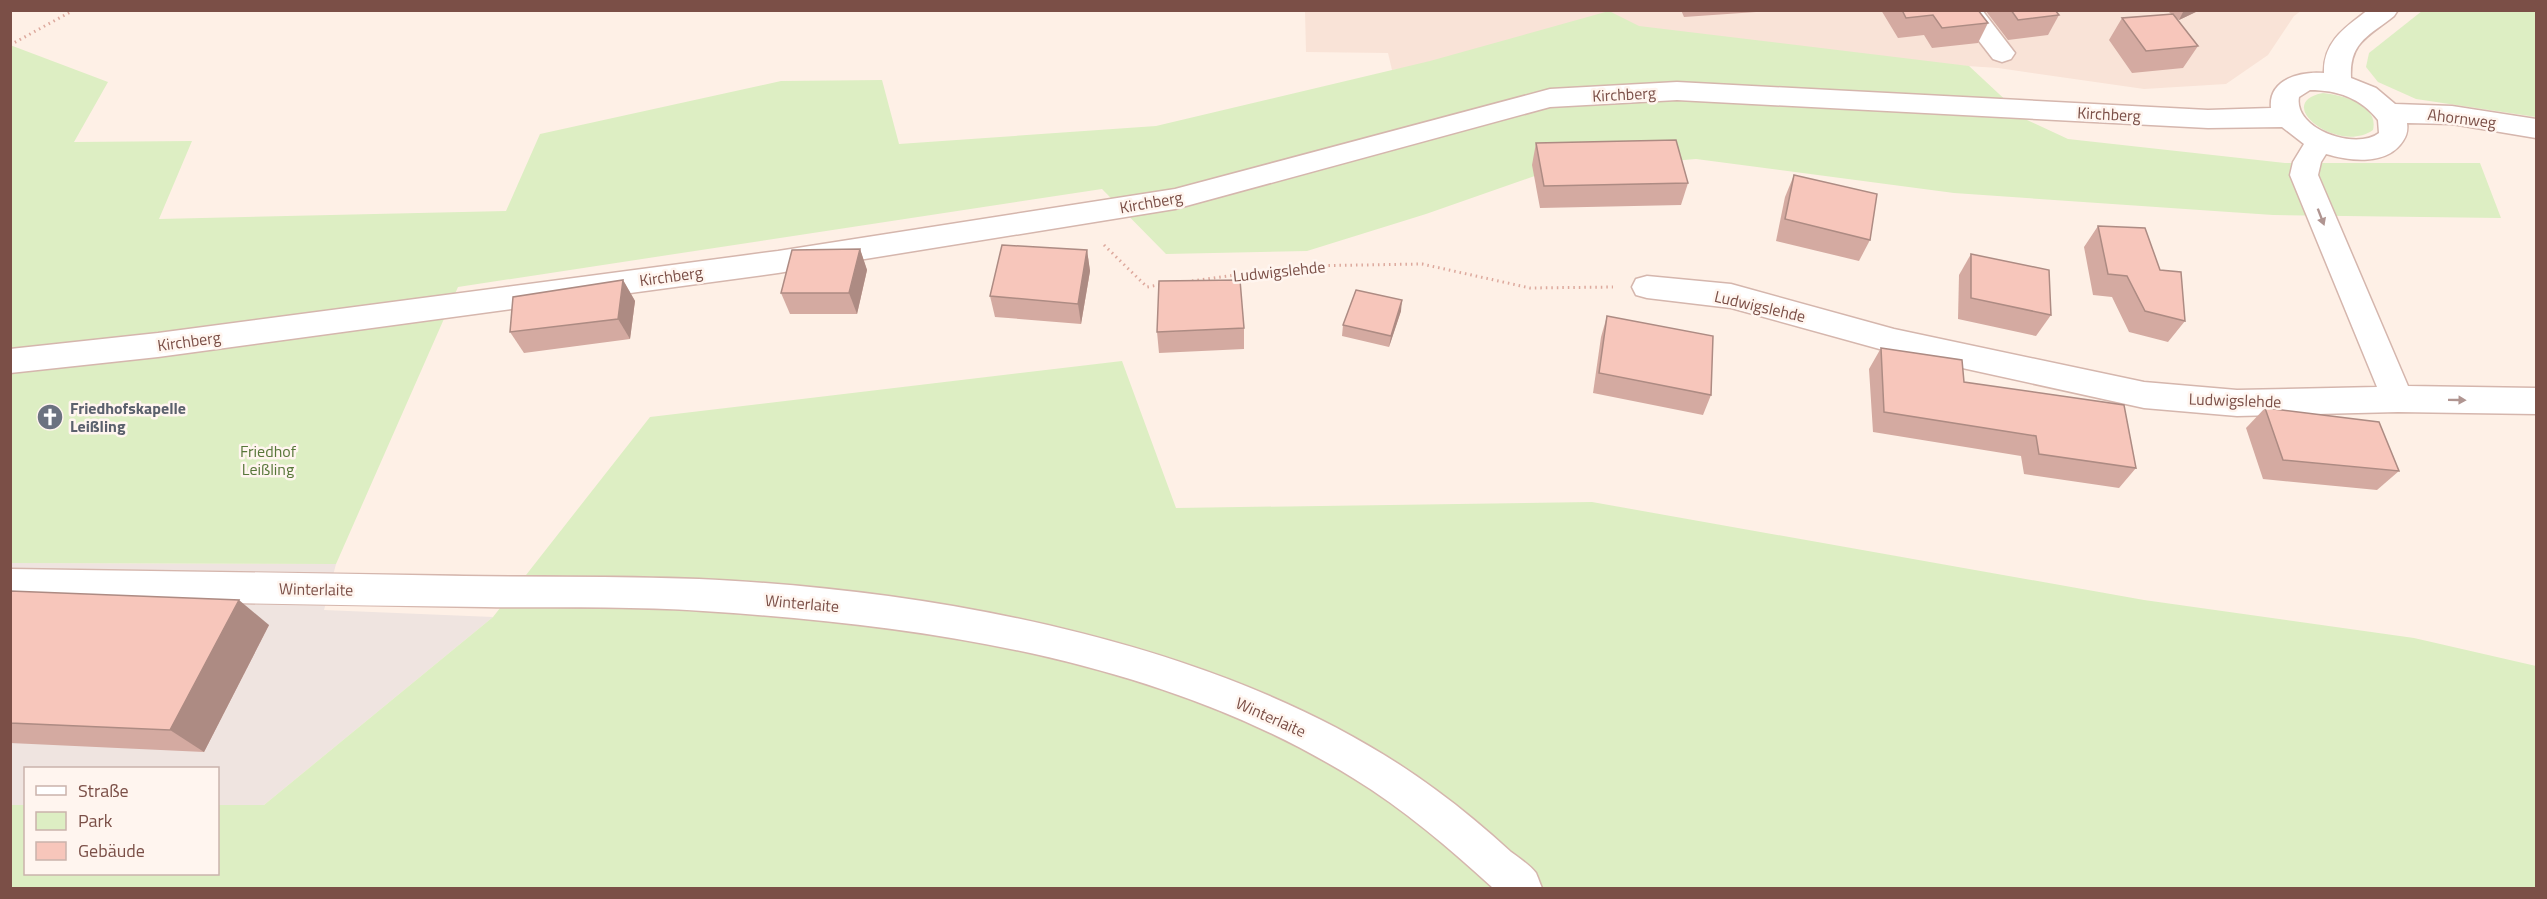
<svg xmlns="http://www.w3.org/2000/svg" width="2547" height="899" viewBox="0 0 2547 899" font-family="'Titillium Web',sans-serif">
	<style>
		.residential { fill: #f9e3d7 }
		.industrial { fill: #efe4e0 }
		.green { fill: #ddeec3 }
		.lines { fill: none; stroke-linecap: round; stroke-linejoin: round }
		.minor-casing { stroke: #d5b6ad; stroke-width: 3 }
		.path { stroke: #dda99d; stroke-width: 3; stroke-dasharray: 1.5 4; stroke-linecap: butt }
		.minor { fill: #fff; fill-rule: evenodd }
		.wall { fill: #d4aaa1 }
		.shaded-wall { fill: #ad8b83 }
		.building { fill: #f7c6bb; stroke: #ad8b83; stroke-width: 1.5 }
		.oneway { fill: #b09591 }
		.labels { text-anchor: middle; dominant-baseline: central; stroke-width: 5; stroke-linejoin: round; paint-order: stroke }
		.street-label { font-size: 16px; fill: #7b4f47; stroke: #fff5ef }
		.worship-label { font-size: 16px; font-weight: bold; fill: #5b616d; stroke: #fff5ef; text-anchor: start }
		.park-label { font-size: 16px; fill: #577639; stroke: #fff5ef }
	</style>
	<rect width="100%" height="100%" fill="#fef0e6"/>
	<polygon class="residential" points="1305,11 2301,11 2294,16 2268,55 2226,84 2144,89 1998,68 1737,51 1498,53 1392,70 1388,53 1306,52"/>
	<polygon class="industrial" points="11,563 336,564 324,610 493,617 264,805 218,805 218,768 26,768 25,805 11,805"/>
	<g class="green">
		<polygon points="1609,11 1639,26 1969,66 2027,120 2068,139 2285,163 2480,163 2501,218 2273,215 1954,193 1696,159 1549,171 1426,214 1307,251 1166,254 1102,189 458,287 336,564 11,563 10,45 108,82 74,142 192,141 159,219 506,211 540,134 781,81 882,80 899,144 1156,126 1430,61"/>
		<polygon points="2422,11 2536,11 2536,117 2416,99 2378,82 2366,67 2369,53"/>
		<path d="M2323,93C2342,95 2379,104 2373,130C2338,155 2271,103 2323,93Z"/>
		<polygon points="1122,361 1176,508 1592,502 2144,600 2414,638 2536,666 2536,888 11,888 11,805 25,805 26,874 218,874 218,805 264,805 493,617 650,417"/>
	</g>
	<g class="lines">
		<defs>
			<g id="minor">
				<polygon points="1955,10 1982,10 2015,53 2011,59 2002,62 1993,59"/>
				<path d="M2368,10H2398L2394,16C2369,36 2349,42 2351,78L2376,88L2395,104L2452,106L2536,119V138L2452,124L2407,123C2408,130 2407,135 2403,141C2387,166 2350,161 2326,154L2321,162L2318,175L2408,386L2536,388V414L2398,412L2237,416L2144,408L1894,353L1731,308L1647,298L1636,295L1632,287L1636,279L1647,276L1731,284L1894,329L2144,382L2237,390L2377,387L2290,175L2293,162L2304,144L2282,127L2208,128L1677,100L1550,107L1175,209L778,273L158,357L10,373V349L158,333L778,251L1175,189L1550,89L1677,82L2208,110L2271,108C2268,79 2301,71 2324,73C2323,41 2346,27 2368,10ZM2310,90C2337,90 2361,98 2378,120L2379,133C2356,151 2293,129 2299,97Z"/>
				<path d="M10,569C162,571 313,573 464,576C542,577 621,576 699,579C939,590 1240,644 1436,790C1462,809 1487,830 1511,852C1519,858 1530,865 1536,873C1537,875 1541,886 1542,888H1493C1449,848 1404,809 1353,778C1161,659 925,625 703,611C631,606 558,608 485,607C327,605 169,602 10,599Z"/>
			</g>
		</defs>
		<use href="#minor" class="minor-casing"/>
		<g class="path">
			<polyline points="10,45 74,10"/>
			<polyline points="1104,245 1147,287 1163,284"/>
			<polyline points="1192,281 1301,266 1422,264 1530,288 1613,287"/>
		</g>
		<use href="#minor" class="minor"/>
	</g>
	<g class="wall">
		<polygon points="1681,10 1757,10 1756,12 1684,17"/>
		<polygon points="1881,10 1978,10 1988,23 1978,43 1932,48 1924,35 1898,38"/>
		<polygon points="1985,10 2055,10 2059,15 2048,35 2008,40"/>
		<polygon points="2167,10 2200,10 2179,20 2175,17 2198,46 2183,68 2132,73 2109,40 2122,18 2171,14"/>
		<polygon points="1536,143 1688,183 1681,205 1540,208 1532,165"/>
		<polygon points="1794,175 1870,240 1859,261 1776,241 1785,197"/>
		<polygon points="2098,226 2160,270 2185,321 2168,342 2129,332 2112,297 2093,295 2084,247"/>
		<polygon points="860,249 867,270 857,314 790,314 781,293"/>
		<polygon points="1087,250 1090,271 1081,324 995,317 990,296"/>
		<polygon points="1971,254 2051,315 2036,336 1958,319 1959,275"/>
		<polygon points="623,280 635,301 630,339 524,353 510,332"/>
		<polygon points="1401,311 1389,347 1342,336 1343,325"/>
		<polygon points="1607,316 1711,395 1703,415 1593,393 1601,337"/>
		<polygon points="1244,328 1244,349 1159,353 1157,332"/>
		<polygon points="1881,348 1964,382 2136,468 2119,488 2024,474 2021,456 1873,432 1869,369"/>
		<polygon points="2265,408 2399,471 2377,490 2263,479 2246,428"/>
		<polygon points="10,591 269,625 204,752 10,743"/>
	</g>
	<g class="shaded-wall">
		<polygon points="2184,10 2200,10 2179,20"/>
		<polygon points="860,249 867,270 857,314 849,293"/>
		<polygon points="1087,250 1090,271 1081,324 1078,304"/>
		<polygon points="623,280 635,301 630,339 618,319"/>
		<polygon points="1402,300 1401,311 1389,347 1391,336"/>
		<polygon points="239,600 269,625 204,752 170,730"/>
	</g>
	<g class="building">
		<polygon points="1902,10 1978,10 1988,23 1942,28 1933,15 1906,18"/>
		<polygon points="2011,10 2055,10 2059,15 2018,20"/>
		<polygon points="2173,14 2198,46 2146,51 2122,18"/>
		<polygon points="1676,140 1688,183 1544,186 1536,143"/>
		<polygon points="1794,175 1877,194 1870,240 1785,219"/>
		<polygon points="2098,226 2145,228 2160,270 2181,272 2185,321 2145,311 2127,276 2108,274"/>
		<polygon points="1002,245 1087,250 1078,304 990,296"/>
		<polygon points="860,249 849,293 781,293 792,250"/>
		<polygon points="1971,254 2049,270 2051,315 1971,298"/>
		<polygon points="623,280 618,319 510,332 513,297"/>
		<polygon points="1240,280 1244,328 1157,332 1159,281"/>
		<polygon points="1356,290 1402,300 1391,336 1343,325"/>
		<polygon points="1607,316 1713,336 1711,395 1599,373"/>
		<polygon points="1881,348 1962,360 1964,382 2124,405 2136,468 2039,454 2036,436 1884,412"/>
		<polygon points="2265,408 2379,422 2399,471 2283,460"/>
		<polygon points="10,591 239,600 170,730 10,723"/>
	</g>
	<defs><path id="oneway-solid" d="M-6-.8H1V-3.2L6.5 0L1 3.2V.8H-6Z" transform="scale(1.5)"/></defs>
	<g class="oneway">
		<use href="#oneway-solid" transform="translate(2321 217) rotate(69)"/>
		<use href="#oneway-solid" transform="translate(2457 400) rotate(1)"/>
	</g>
	<defs>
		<symbol id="church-disc" viewBox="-11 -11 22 22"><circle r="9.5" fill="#6b7280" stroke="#fff5ef"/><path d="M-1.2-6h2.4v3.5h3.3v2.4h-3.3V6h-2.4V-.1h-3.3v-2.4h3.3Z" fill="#fff"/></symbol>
	</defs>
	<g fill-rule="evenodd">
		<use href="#church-disc" x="35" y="402" width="30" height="30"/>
	</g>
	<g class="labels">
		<g class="street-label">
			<text transform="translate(1624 94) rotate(-3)">Kirchberg</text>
			<text transform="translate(2109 114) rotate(3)">Kirchberg</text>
			<text transform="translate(2462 118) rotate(7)">Ahornweg</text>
			<text transform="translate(1151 202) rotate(-10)">Kirchberg</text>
			<text transform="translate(1279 271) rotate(-6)">Ludwigslehde</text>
			<text transform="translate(671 276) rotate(-8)">Kirchberg</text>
			<text transform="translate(1760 306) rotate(13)">Ludwigslehde</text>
			<text transform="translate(189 341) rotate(-8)">Kirchberg</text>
			<text transform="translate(2235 400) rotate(2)">Ludwigslehde</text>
			<text transform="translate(316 589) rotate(1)">Winterlaite</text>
			<text transform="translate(802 603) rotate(5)">Winterlaite</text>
			<text transform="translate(1271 717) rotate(24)">Winterlaite</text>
		</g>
		<g class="worship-label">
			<text x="70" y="408">Friedhofskapelle<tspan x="70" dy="18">Leißling</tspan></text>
		</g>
		<g class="park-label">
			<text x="268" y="451">Friedhof<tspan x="268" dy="18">Leißling</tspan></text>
		</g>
	</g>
	<rect width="2547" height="899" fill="none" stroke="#7b4f47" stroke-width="24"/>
	<rect x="24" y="767" width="195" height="108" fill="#fff5ef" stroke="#cab3ac" stroke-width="1.5"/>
	<rect x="36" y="786" width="30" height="9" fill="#ffffff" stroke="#cab3ac" stroke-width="1.5"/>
	<text x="78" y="797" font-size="18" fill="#7b4f47">Straße</text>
	<rect x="36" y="812" width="30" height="18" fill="#ddeec3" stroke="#cab3ac" stroke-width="1.5"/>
	<text x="78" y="827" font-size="18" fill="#7b4f47">Park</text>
	<rect x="36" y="842" width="30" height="18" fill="#f7c6bb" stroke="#cab3ac" stroke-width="1.5"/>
	<text x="78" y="857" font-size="18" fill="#7b4f47">Gebäude</text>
</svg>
